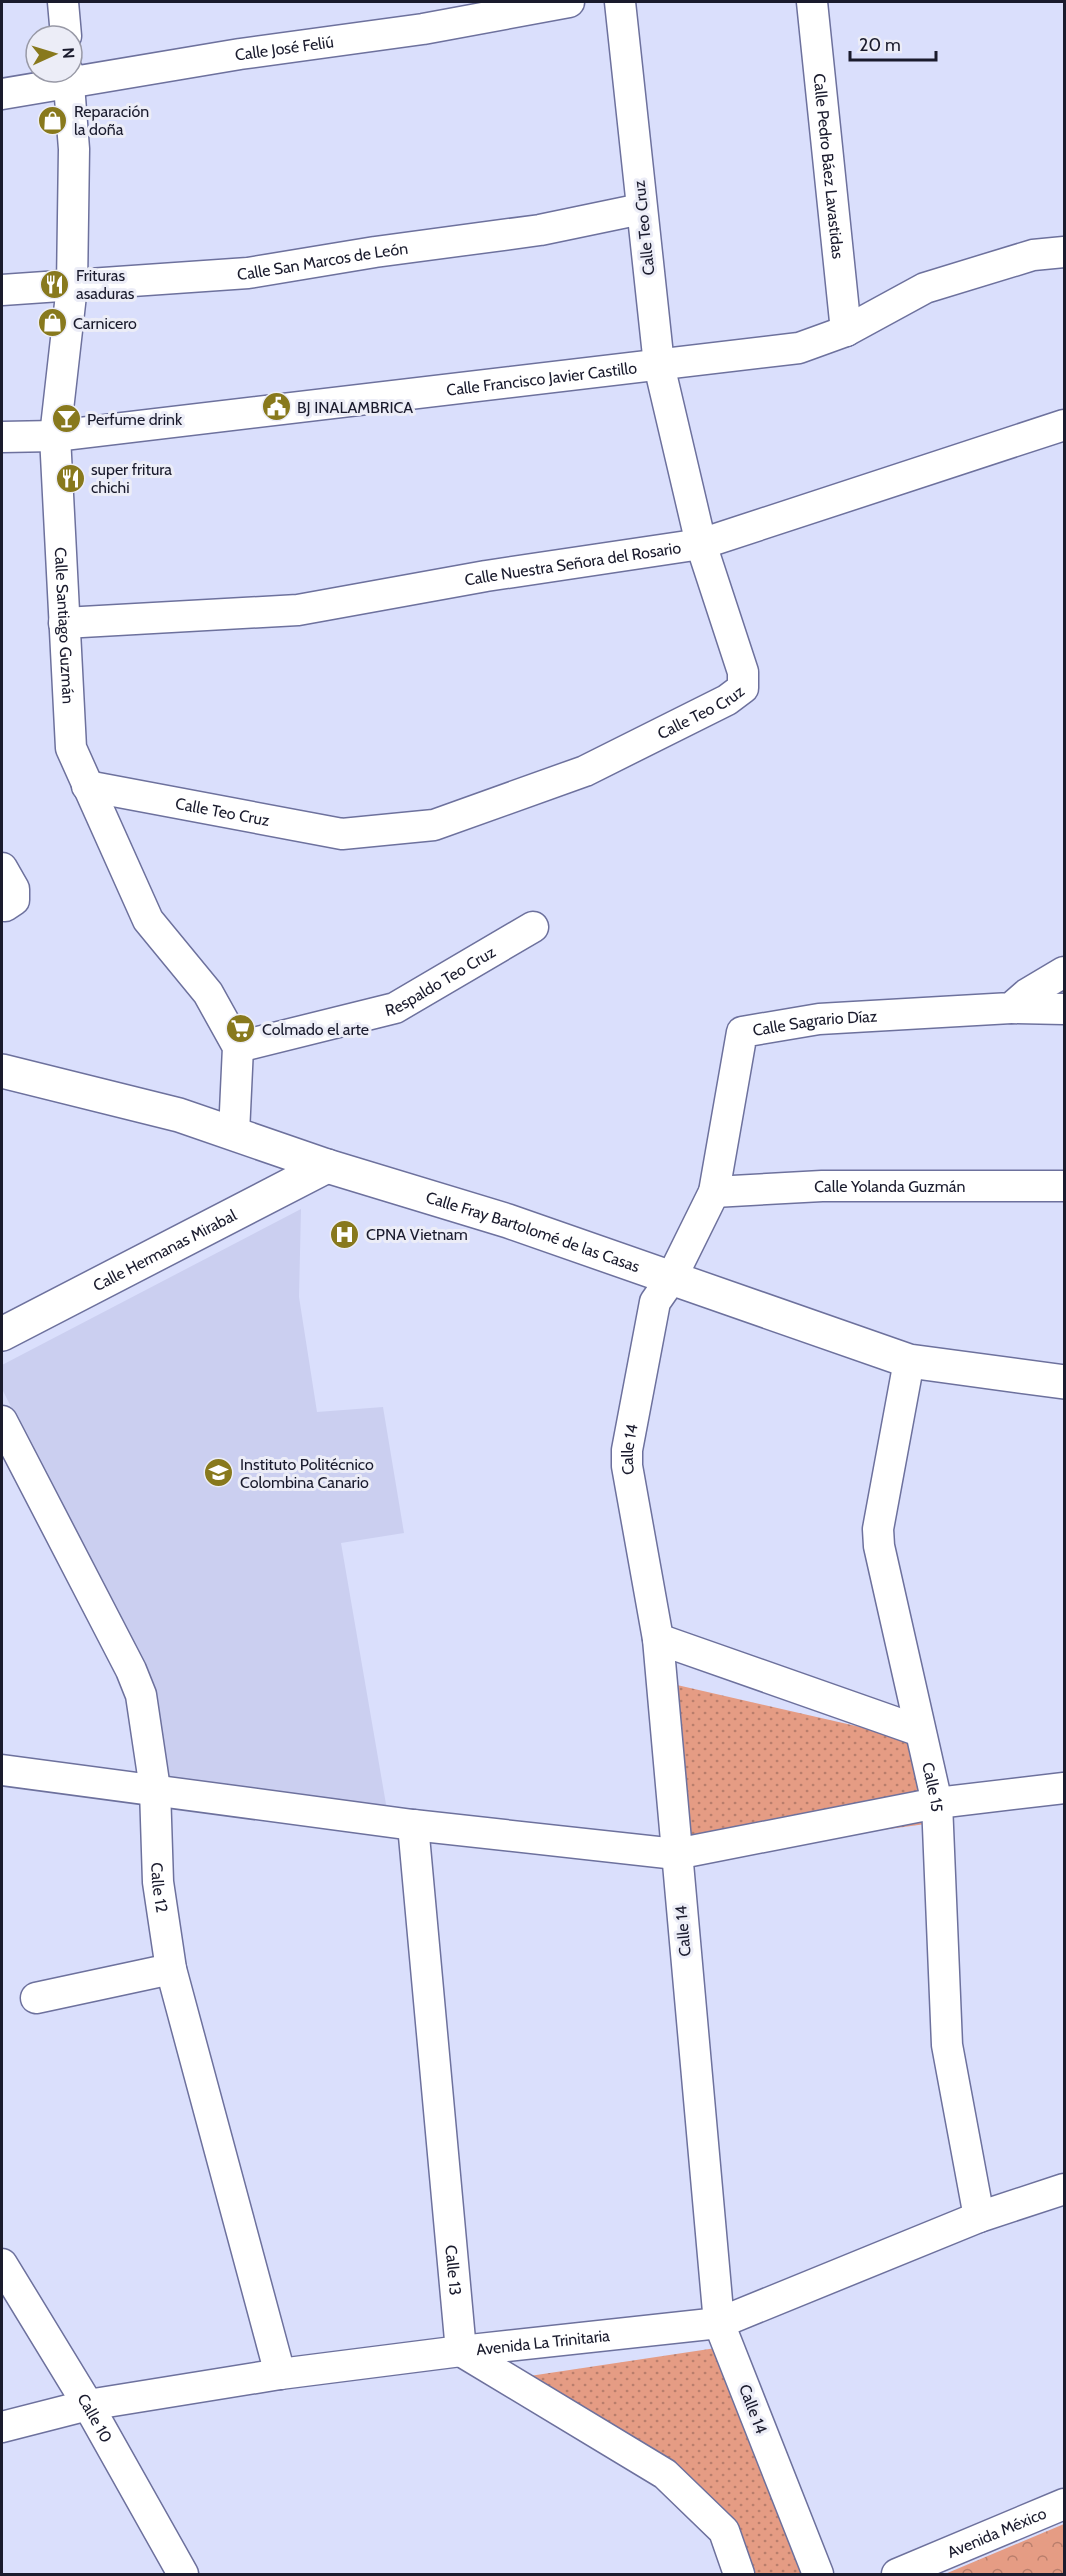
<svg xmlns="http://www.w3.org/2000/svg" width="1066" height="2576" viewBox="0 0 1066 2576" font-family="Cabin,sans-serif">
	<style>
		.built { fill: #cbcff0 }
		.forest { fill: url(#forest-crowns) }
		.park { fill: url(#park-dots) }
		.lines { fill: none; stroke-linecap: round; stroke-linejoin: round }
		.street-casing { stroke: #6d719d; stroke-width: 33 }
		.secondary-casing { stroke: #6d719d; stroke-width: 36 }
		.street { stroke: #fff; stroke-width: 30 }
		.secondary { stroke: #fff; stroke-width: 33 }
		.labels { text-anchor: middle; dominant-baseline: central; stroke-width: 6; stroke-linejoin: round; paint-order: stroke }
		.street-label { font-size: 16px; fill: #1a1b2d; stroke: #ecedf7 }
		.poi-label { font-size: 16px; fill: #1a1b2d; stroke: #ecedf7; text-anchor: start }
	</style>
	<defs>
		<pattern id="forest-crowns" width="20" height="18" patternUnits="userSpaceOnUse" patternTransform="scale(1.5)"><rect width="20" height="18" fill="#e59c84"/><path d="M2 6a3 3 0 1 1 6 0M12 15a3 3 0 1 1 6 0" fill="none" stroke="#b97e6c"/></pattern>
		<pattern id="park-dots" width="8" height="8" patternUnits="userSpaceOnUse" patternTransform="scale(1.5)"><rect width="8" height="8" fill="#e59c84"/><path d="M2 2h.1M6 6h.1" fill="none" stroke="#b97e6c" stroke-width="1.8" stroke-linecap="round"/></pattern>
	</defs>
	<rect width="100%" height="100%" fill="#dadffc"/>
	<polygon class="built" points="301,1209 299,1297 317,1412 383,1407 404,1533 341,1543 387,1810 169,1782 151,1683 2,1389 2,1365"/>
	<polygon class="forest" points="1064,2524 1064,2574 945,2574"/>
	<g class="park">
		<polygon points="677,1685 913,1739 933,1823 689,1856"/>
		<polygon points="716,2348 807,2574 746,2574 670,2467 483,2383"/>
	</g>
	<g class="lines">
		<defs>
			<g id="street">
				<polyline points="63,2 66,36"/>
				<path id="s1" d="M812,2L846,331"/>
				<path id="s2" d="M68,72L74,149L72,286L55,436L71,748L148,920L208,993L238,1047L234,1133"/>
				<path id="s3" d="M2,94L240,54L423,29L569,2"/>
				<path id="s4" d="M2,290L248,273L375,252L540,230L641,209"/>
				<path id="s5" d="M2,437L55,436L799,348L846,331L925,288L1033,255L1064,252"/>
				<path id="s6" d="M64,623L298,610L486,576L701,544L1064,425"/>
				<path id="s7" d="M87,786L342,834L434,825L585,771L727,700L743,688V672L701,544L659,365L620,2"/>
				<polyline points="2,868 14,889 14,900 5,906 2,904"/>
				<polyline points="1011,1008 1064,1009"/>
				<path id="s8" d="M238,1047L395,1008L533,927"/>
				<path id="s9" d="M714,1192L822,1186H1064"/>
				<path id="s10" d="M909,1361L878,1529L879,1546L937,1803L947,2045L979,2217"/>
				<path id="s11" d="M2,1421L131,1670L141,1695L155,1789L158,1882L171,1969L280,2374"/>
				<polyline points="658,1639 920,1731"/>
				<polyline points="2,1770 413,1825 676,1854 937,1803 1064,1788"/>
				<path id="s12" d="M413,1825L461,2351L665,2474L724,2531L739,2574"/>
				<polyline points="36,1998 171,1969"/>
				<path id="s13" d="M2,2264L88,2405L183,2574"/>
				<path id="s14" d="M2,2427L88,2405L280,2374L461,2351L719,2323L979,2217L1064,2189"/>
				<path id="s15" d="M818,2574L719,2323L658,1639L627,1466V1450L655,1302L671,1279L714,1192L742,1032L819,1019L1011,1008L1027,994L1064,972"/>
				<path id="s16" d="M897,2574L1064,2504"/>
			</g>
			<g id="secondary">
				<path id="s17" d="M2,1071L179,1115L327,1166L508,1221L909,1361L1064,1382"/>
				<path id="s18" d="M2,1334L327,1166"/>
			</g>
		</defs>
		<use href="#street" class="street-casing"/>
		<use href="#secondary" class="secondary-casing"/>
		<use href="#street" class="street"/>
		<use href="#secondary" class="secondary"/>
	</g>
	<defs>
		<symbol id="shop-disc" viewBox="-11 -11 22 22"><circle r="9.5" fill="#88791d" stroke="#ecedf7"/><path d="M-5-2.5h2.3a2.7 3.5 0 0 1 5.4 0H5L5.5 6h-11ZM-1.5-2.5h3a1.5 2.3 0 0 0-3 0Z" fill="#fff"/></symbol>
		<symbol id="restaurant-disc" viewBox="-11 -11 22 22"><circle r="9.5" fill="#88791d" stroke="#ecedf7"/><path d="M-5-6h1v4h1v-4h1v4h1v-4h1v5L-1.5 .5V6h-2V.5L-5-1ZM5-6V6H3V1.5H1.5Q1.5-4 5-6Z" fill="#fff"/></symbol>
		<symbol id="civic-disc" viewBox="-11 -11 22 22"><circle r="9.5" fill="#88791d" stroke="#ecedf7"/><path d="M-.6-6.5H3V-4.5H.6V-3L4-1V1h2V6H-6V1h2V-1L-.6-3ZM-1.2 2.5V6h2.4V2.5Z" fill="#fff"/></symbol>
		<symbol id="bar-disc" viewBox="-11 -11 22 22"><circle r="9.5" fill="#88791d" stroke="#ecedf7"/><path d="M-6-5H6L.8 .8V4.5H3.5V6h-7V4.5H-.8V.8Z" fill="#fff"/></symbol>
		<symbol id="supermarket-disc" viewBox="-11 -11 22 22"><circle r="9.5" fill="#88791d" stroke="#ecedf7"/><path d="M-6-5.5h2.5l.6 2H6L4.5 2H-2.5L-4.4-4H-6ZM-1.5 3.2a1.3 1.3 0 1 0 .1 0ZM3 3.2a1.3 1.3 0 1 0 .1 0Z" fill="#fff"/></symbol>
		<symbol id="hospital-disc" viewBox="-11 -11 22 22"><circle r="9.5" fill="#88791d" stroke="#ecedf7"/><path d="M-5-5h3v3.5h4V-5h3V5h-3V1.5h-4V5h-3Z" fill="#fff"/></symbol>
		<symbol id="school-disc" viewBox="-11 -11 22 22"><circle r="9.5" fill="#88791d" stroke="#ecedf7"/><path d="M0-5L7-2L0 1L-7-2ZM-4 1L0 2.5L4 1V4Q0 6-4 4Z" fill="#fff"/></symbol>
	</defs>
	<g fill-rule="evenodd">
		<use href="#shop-disc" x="36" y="104" width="33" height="33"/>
		<use href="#restaurant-disc" x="38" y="268" width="33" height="33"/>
		<use href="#shop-disc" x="36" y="306" width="33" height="33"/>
		<use href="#civic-disc" x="260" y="390" width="33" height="33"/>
		<use href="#bar-disc" x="50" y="402" width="33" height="33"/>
		<use href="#restaurant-disc" x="54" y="462" width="33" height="33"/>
		<use href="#supermarket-disc" x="224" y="1012" width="33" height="33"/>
		<use href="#hospital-disc" x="328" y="1218" width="33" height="33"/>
		<use href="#school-disc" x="202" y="1456" width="33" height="33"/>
	</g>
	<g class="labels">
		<g class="street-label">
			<text stroke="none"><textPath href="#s3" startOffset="286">Calle José Feliú</textPath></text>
			<text stroke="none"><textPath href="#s1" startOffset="165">Calle Pedro Báez Lavastidas</textPath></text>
			<text transform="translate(644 228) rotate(-96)">Calle Teo Cruz</text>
			<text stroke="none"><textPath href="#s4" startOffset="322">Calle San Marcos de León</textPath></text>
			<text stroke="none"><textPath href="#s5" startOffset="543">Calle Francisco Javier Castillo</textPath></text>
			<text stroke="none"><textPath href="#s6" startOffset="513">Calle Nuestra Señora del Rosario</textPath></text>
			<text stroke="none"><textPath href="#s2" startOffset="555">Calle Santiago Guzmán</textPath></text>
			<text stroke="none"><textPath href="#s7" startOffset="642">Calle Teo Cruz</textPath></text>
			<text stroke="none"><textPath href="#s7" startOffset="138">Calle Teo Cruz</textPath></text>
			<text stroke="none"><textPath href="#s8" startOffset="214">Respaldo Teo Cruz</textPath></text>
			<text stroke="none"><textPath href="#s15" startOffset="1660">Calle Sagrario Díaz</textPath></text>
			<text stroke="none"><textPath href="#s9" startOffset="176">Calle Yolanda Guzmán</textPath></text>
			<text stroke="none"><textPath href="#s17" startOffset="555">Calle Fray Bartolomé de las Casas</textPath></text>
			<text stroke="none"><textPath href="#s18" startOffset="183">Calle Hermanas Mirabal</textPath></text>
			<text stroke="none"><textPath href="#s15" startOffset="1149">Calle 14</textPath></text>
			<text stroke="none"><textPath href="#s10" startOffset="435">Calle 15</textPath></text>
			<text stroke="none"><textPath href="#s11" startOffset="501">Calle 12</textPath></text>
			<text transform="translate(683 1931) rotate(-95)">Calle 14</text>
			<text stroke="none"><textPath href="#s12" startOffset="447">Calle 13</textPath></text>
			<text stroke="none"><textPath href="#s14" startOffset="548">Avenida La Trinitaria</textPath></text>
			<text transform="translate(753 2409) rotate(69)">Calle 14</text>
			<text stroke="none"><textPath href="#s13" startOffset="180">Calle 10</textPath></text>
			<text stroke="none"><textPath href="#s16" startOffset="108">Avenida México</textPath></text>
		</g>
		<g class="poi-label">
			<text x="74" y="111">Reparación<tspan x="74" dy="18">la doña</tspan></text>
			<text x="76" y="275">Frituras<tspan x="76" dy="18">asaduras</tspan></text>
			<text x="73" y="323">Carnicero</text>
			<text x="297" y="407">BJ INALAMBRICA</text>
			<text x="87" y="419">Perfume drink</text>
			<text x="91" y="469">super fritura<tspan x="91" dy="18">chichi</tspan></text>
			<text x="262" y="1029">Colmado el arte</text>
			<text x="366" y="1234">CPNA Vietnam</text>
			<text x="240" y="1464">Instituto Politécnico<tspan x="240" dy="18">Colombina Canario</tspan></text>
		</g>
	</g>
	<rect width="1066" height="2576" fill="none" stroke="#1a1b2d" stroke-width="6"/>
	<g transform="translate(54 54) rotate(86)"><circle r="28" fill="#ecedf7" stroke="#9899a6" stroke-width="1.5"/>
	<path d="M0-4.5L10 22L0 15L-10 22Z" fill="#88791d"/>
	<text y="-9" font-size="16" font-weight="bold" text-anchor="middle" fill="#1a1b2d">N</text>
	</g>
	<path d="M850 51v9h86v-9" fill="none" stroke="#1a1b2d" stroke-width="3"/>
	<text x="859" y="51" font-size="18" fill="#1a1b2d" stroke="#ecedf7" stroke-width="4.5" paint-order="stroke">20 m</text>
</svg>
